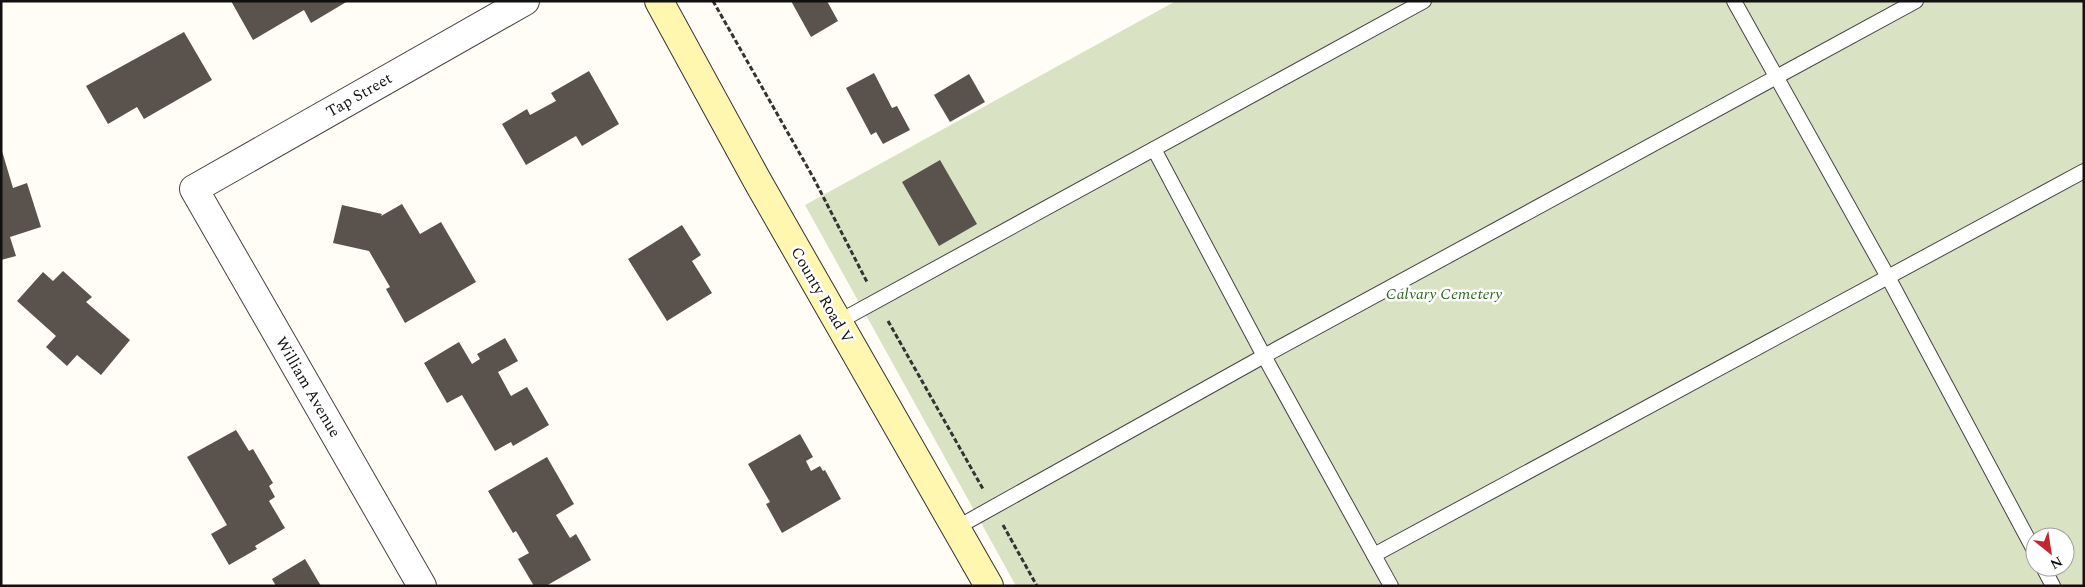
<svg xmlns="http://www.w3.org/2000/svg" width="2085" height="587" viewBox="0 0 2085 587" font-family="Spectral,serif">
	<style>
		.cemetery { fill: #d9e3c4; fill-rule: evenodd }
		.building { fill: #5a524d }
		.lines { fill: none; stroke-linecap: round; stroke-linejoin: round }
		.service-casing { stroke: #444; stroke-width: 16 }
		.minor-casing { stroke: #444; stroke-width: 30 }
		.secondary-casing { stroke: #333; stroke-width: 30 }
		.path { stroke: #333; stroke-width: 3; stroke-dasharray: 5 2.5; stroke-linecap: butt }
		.service { stroke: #fff; stroke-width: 14 }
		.minor { stroke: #fff; stroke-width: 28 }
		.secondary { stroke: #fff6b0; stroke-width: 28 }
		.labels { text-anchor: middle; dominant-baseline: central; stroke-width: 5; stroke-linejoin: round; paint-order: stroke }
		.street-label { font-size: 16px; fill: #111; stroke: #fff }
		.park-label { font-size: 16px; font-style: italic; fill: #2f6b1f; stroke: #fff }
	</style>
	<rect width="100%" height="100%" fill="#fffdf5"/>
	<path class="cemetery" d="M1176,1H2084V586H1016L805,205ZM2035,537H2065V567H2035Z"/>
	<g class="building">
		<polygon points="231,1 348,1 311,23 304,10 253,40"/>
		<polygon points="791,1 827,1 838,21 811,37"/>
		<polygon points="184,32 212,80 144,119 137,107 108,124 86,86"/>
		<polygon points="589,71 619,124 582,146 576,136 526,165 502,124 527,109 530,115 556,101 551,93"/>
		<polygon points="874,73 892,108 897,106 910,130 883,144 876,132 871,135 846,88"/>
		<polygon points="969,74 985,102 950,122 934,95"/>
		<polygon points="2,151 13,188 27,183 41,227 10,237 16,256 1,260"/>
		<polygon points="940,160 977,224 939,246 902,182"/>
		<polygon points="402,204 420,234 441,222 476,282 405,323 386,289 390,287 369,251 333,243 342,205 382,214 381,216"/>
		<polygon points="682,225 701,255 692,261 712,293 667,321 628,259"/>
		<polygon points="63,271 92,297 86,302 130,340 101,375 77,355 67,366 46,347 56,336 17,301 43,272 53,281"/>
		<polygon points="505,338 518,361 498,372 511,396 527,387 549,425 513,446 511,442 495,451 462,395 447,403 424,363 459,342 472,364 480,359 477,354"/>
		<polygon points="236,430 249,451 253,449 273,483 269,486 275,497 269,501 285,528 255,546 257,549 229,565 211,534 227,525 187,457"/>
		<polygon points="800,434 813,457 806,461 811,471 820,466 823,471 825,470 841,499 782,533 766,504 770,502 748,464"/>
		<polygon points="547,457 574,504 556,515 570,538 576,534 591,560 546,586 534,586 518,559 529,553 516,531 513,533 488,491"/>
		<polygon points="305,559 321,586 276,586 272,579"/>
	</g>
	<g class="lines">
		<defs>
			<g id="service">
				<polyline points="1734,1 1888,277 2035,552"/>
				<polyline points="1154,149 1264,356 1391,586"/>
				<polyline points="838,322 1424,1"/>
				<polyline points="956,528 1264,356 1916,1"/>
				<polyline points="1374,555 2084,171"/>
				<polyline points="2043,567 2053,586"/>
			</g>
			<polyline id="minor" points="422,586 194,189 525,1"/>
			<polyline id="secondary" points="659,1 758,182 989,586"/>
		</defs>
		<use href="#service" class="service-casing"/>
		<use href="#minor" class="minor-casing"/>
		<use href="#secondary" class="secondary-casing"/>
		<g class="path">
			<polyline points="713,1 813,177 867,282"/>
			<polyline points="888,321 983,489"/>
			<polyline points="1003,525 1037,586"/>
		</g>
		<use href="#service" class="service"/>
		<use href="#minor" class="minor"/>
		<use href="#secondary" class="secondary"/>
	</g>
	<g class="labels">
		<g class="street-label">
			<text transform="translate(359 95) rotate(-30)">Tap Street</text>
			<text transform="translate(822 295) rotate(60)">County Road V</text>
			<text transform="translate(308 387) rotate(60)">William Avenue</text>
		</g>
		<g class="park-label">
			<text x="1444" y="294">Calvary Cemetery</text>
		</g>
	</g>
	<rect width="2085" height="587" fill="none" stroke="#111111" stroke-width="5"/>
	<g transform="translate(2050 552) rotate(150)"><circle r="24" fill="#ffffff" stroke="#a0a0a0"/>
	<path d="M0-4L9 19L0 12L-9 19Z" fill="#c4262e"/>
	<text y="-8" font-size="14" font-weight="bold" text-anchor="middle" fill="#111111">N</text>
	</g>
</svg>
